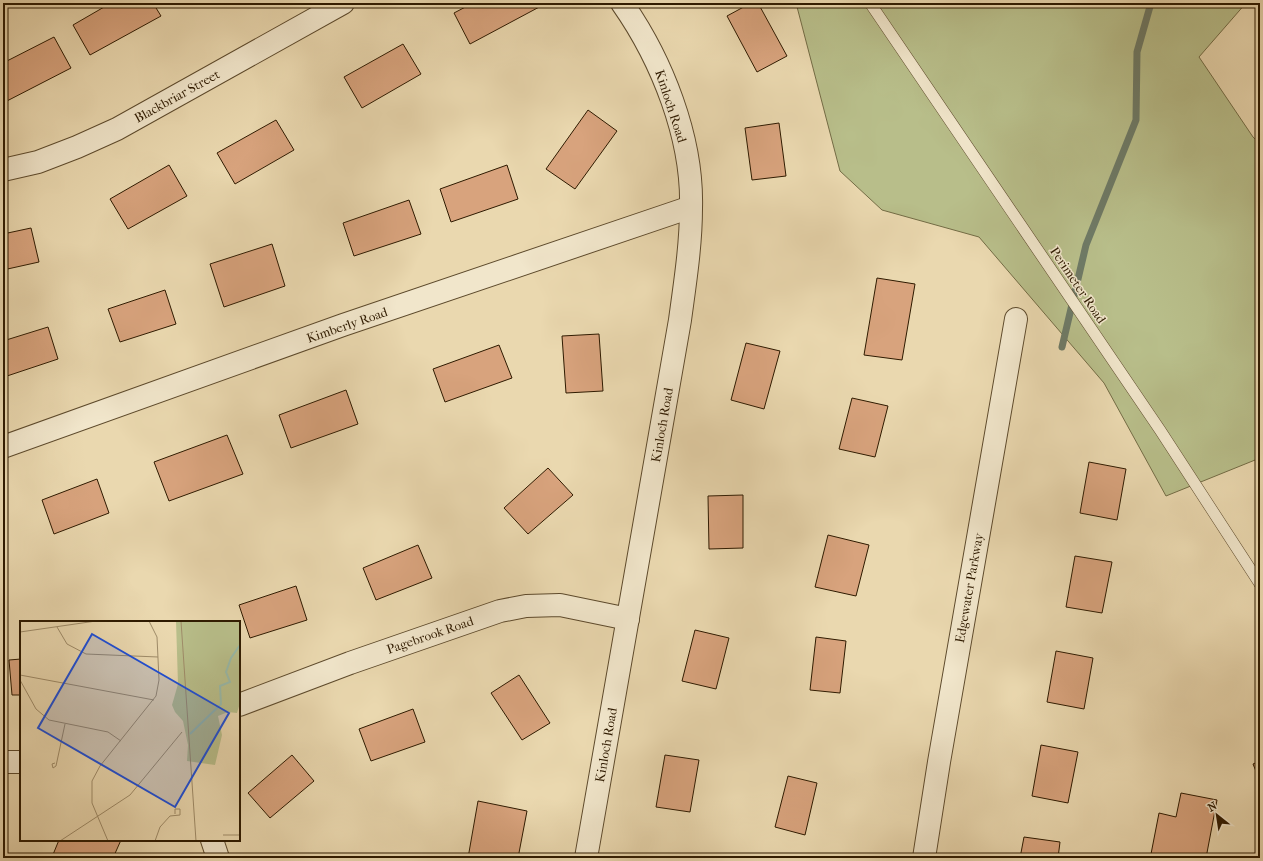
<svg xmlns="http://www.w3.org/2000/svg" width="1263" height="861" viewBox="0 0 1263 861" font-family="'IM FELL French Canon',serif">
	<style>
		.green { fill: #b8be8a; stroke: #736c45 }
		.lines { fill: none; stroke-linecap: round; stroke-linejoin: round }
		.stream { stroke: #6e7a66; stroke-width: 7 }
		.building { fill: #d8a37d; stroke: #2e1a00 }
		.lane-casing { stroke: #5d4a2c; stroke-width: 12 }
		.street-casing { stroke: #5d4a2c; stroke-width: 24 }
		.lane { stroke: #f1e6cb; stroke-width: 11 }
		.street { stroke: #f1e6cb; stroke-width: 22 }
		.labels { text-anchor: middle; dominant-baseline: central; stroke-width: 3; stroke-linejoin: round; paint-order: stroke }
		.street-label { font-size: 13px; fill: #2e1a00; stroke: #f1e6cb }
		.inset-river { fill: none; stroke: #98baaa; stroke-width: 2 }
		.inset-road { fill: none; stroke: #9f8c69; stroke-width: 1 }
		.view { fill: #1d4ed8; fill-opacity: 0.15; stroke: #1d4ed8; stroke-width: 2 }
		.inset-edge { fill: none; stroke: #2e1a00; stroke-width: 2 }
	</style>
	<rect width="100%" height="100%" fill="#ead8af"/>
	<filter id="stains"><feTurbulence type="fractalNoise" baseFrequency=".005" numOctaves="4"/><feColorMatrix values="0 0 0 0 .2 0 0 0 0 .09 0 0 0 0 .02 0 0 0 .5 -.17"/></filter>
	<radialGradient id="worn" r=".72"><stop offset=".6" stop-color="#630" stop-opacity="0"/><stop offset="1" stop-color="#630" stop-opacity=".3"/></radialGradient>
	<polygon class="green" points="796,3 1246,3 1199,57 1253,137 1260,144 1260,458 1166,496 1104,383 979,237 882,210 840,171"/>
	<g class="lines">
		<polyline class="stream" points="1062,347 1086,245 1136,120 1137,52 1151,3"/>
	</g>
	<g class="building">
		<polygon points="111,3 153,3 161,16 90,55 73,25"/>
		<polygon points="186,3 197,3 189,7"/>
		<polygon points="473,3 542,3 543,5 470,44 454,13"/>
		<polygon points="751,3 758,3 787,56 757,72 727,16"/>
		<polygon points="54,37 71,68 3,103 3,63"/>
		<polygon points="403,44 421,74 362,108 344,77"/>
		<polygon points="588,110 617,131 575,189 546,169"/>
		<polygon points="276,120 294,150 235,184 217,153"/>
		<polygon points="779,123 786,176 752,180 745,128"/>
		<polygon points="169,165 187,196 128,229 110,199"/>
		<polygon points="507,165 518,199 451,222 440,189"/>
		<polygon points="409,200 421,234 354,256 343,223"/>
		<polygon points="31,228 39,262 3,270 3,234"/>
		<polygon points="272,244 285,286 224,307 210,264"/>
		<polygon points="877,278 915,284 902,360 864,355"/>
		<polygon points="165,290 176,324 120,342 108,309"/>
		<polygon points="48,327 58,359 4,377 3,374 3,341"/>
		<polygon points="599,334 603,391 566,393 562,336"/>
		<polygon points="746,343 780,351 764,409 731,400"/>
		<polygon points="499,345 512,378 445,402 433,369"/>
		<polygon points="346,390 358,424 291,448 279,415"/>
		<polygon points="852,398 888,406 875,457 839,449"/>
		<polygon points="227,435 243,474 169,501 154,462"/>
		<polygon points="1089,462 1126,469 1117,520 1080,513"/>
		<polygon points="548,468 573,495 528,534 504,508"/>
		<polygon points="97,479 109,513 54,534 42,500"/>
		<polygon points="743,495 743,548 709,549 708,496"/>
		<polygon points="828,535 869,545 856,596 815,587"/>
		<polygon points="418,545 432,578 376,600 363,568"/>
		<polygon points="1075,556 1112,562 1102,613 1066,607"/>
		<polygon points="296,586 307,620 250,638 239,605"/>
		<polygon points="695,630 729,638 716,689 682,681"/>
		<polygon points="816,637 846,641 840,693 810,690"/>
		<polygon points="1056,651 1093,658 1084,709 1047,702"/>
		<polygon points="21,659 21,695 12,695 9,660"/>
		<polygon points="519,675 550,723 522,740 491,693"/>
		<polygon points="413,709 425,742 371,761 359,729"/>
		<polygon points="1041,745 1078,752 1068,803 1032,796"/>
		<polygon points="292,755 314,781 270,818 248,793"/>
		<polygon points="665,755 699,760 690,812 656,807"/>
		<polygon points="1260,761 1260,781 1253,764"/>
		<polygon points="788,776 817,783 805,835 775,827"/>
		<polygon points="1181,793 1217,800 1206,858 1170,858 1151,854 1159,813 1176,817"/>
		<polygon points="478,801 527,811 518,858 468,858"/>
		<polygon points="1024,837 1060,842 1058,858 1020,858"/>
		<polygon points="59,840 121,840 113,858 55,858 52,857"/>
	</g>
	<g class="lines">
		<defs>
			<polyline id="lane" points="870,3 1160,430 1260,584"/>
			<g id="street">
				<polyline points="3,170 38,162 77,147 117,129 343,3"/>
				<polyline points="3,447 343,325 691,207"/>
				<polyline points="239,705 350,663 500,611 526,606 560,605 628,619"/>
				<polyline points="3,762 21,762"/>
				<polyline points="212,840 218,858"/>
				<path d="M586,858L680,320C685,283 691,245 691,208C693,138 662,60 622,3"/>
				<polyline points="924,858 939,762 1016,319"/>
			</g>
		</defs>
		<use href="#lane" class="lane-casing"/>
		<use href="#street" class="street-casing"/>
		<use href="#lane" class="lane"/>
		<use href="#street" class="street"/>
	</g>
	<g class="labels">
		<g class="street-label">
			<text transform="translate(177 96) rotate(-29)">Blackbriar Street</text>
			<text transform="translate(671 106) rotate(72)">Kinloch Road</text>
			<text transform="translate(1078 285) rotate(56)">Perimeter Road</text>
			<text transform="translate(347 325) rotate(-19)">Kimberly Road</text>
			<text transform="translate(662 425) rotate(-80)">Kinloch Road</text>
			<text transform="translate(969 588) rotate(-80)">Edgewater Parkway</text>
			<text transform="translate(430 635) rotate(-19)">Pagebrook Road</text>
			<text transform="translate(606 745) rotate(-80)">Kinloch Road</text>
		</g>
	</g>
	<g transform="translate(20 621)">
		<rect width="220" height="220" fill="#ead8af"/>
		<path d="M156,0H220V82L217,92L208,91L198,95L202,114L195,144L167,140L168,124L163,100L155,91L152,84L158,63Z" fill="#b8be8a"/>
		<path class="inset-river" d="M170,113L201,83L200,65L210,61L206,51L211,37L220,24"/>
		<path class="inset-road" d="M161,0L176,220M37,6L47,23L66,33L138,36M0,11L76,0M0,54L134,79M0,59L16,88L29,99L88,111L101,120M35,142L32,143L33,147L36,145L45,103M203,214H220M40,220L110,174L162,111M88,220L72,182V160L80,145L136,75L139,59L137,16L129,0M135,220L140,206L150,195L160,194V188H155V193"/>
		<path class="view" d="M72,13L209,92L155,186L18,107Z"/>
		<rect width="220" height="220" class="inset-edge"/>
	</g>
	<rect width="1263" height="861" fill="none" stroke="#ead8af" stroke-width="16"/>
	<rect x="4" y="4" width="1255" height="853" fill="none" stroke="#2e1a00" stroke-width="2"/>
	<rect x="8" y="8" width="1247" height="845" fill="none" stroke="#2e1a00"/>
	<g transform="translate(1217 815) rotate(330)" stroke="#f1e6cb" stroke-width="3" paint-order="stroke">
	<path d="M0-3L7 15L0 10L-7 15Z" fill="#2e1a00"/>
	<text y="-6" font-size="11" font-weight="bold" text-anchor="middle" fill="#2e1a00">N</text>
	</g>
	<rect width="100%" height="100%" filter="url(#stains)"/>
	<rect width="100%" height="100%" fill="url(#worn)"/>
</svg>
